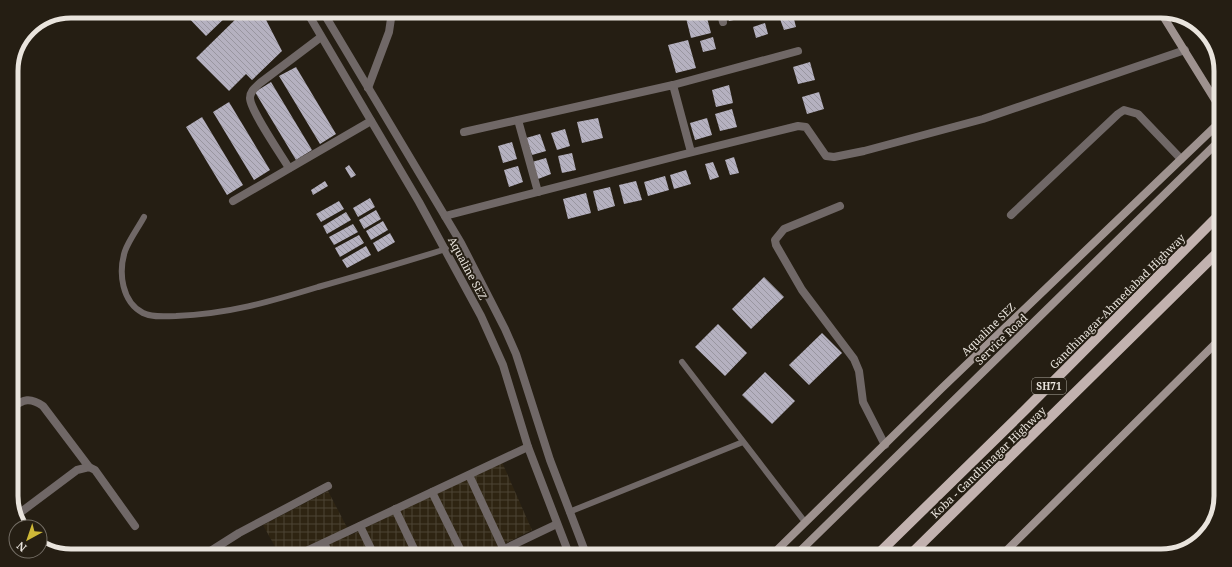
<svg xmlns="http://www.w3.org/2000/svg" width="1232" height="567" viewBox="0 0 1232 567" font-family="'Noto Serif',serif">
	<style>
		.industrial { fill: url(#industrial-grid) }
		.building { fill: url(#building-back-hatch) }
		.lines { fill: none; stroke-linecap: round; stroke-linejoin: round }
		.lane { stroke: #706867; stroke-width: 6 }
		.street { stroke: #706867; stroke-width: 8 }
		.secondary { stroke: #9e928f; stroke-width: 8 }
		.primary { stroke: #c2b2af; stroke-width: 10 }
		.labels { text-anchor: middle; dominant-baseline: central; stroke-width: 4; stroke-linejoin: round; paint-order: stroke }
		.shield { fill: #251e13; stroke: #aea9a0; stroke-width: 1 }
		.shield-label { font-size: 10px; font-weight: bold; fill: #e9e4dd }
		.street-label { font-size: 11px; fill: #e9e4dd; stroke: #251e13 }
		.rim { fill: none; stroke: #e9e4dd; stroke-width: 5 }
	</style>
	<defs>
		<pattern id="industrial-grid" width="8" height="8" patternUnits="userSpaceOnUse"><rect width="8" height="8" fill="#2e2412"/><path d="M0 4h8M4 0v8" fill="none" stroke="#4c4434"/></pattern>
		<pattern id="building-back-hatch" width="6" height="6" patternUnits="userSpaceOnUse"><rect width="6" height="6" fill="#b5b1c0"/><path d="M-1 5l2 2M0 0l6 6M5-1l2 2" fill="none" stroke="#9996a0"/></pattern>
	</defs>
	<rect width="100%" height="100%" fill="#251e13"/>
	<polygon class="industrial" points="501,460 532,530 487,553 278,552 263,525 328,491 351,535"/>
	<g class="building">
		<polygon points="182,11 224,12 228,15 206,36"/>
		<polygon points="243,12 262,12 282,51 252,80 246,74 229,91 196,58"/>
		<polygon points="685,14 706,14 711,33 691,38"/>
		<polygon points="727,14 742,14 743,18 729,21"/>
		<polygon points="750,14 765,14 766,15 751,17"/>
		<polygon points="793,15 796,27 784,30 780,19"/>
		<polygon points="765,23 768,34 756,38 753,27"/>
		<polygon points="713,37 716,49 703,52 700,41"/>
		<polygon points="688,40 696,68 676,73 668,45"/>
		<polygon points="810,62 815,80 798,84 793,67"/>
		<polygon points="296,67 336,134 320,144 279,76"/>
		<polygon points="271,82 312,150 296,160 255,92"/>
		<polygon points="729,85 733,103 716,107 712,90"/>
		<polygon points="819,92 824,109 807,114 802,97"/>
		<polygon points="229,102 270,170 254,180 213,112"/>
		<polygon points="732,109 737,127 720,131 715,114"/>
		<polygon points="202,117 243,185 227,195 186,127"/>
		<polygon points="598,118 603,138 582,143 577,122"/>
		<polygon points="707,118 712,135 695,140 690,123"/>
		<polygon points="565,129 570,146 557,150 551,133"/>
		<polygon points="540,134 546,151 532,155 526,138"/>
		<polygon points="512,142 517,159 503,163 498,146"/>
		<polygon points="572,153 576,170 562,173 558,156"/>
		<polygon points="734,157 739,173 730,175 725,160"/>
		<polygon points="546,158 551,174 538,179 532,162"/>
		<polygon points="713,162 719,177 710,180 705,164"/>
		<polygon points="349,165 356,175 351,178 345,168"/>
		<polygon points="518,166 523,182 509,187 504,170"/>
		<polygon points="686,170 691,184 674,189 670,175"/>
		<polygon points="665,176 669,190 648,196 644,182"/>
		<polygon points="325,181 328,186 313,195 311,190"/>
		<polygon points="636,181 642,200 624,204 619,185"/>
		<polygon points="610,187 615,206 598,211 593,191"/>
		<polygon points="586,193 591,213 568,219 563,199"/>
		<polygon points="370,198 375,207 358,217 353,208"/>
		<polygon points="339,201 344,209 321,222 316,214"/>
		<polygon points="376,210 381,219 364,229 359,220"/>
		<polygon points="346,212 351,220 327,234 323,226"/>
		<polygon points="383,221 388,230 371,240 366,231"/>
		<polygon points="353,224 358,232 334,245 329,237"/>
		<polygon points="390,233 395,242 378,252 373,243"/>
		<polygon points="359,235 364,243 340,257 335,248"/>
		<polygon points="366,246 371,255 347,268 342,260"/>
		<polygon points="764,277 784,297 751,329 732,309"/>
		<polygon points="718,324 747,353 725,376 695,347"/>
		<polygon points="822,333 842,353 809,385 789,365"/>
		<polygon points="765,372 795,401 772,424 742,395"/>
	</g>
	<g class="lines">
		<g class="lane">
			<path d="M144,217C138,228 129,240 125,251C118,273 122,302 143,313C153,318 166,316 176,316C228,314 269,302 318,287C361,275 404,262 446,249"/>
			<polyline points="682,362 805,522"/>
			<polyline points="569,512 743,442"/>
		</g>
		<g class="street">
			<polyline points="307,12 419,202 481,316 503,365 528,447 569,554"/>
			<polyline points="323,12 461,243 505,329 516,354 550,460 586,554"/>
			<polyline points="721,14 723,22"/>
			<polyline points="673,85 798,51"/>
			<polyline points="368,88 389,32 392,12"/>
			<polyline points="518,120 538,192"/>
			<polyline points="464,132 673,85 691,152"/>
			<path d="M289,168C282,156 250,110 250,98C250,91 256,87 260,83L321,37"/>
			<polyline points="233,201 371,121"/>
			<polyline points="840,206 784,229 775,240 776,245 802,290 854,359 859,371 863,402 885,445"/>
			<polyline points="1011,215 1118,114 1124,110 1138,114 1181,159"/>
			<polyline points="445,216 681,155 798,126 806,127 826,156 834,157 864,151 983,119 1185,50"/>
			<path d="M11,408C24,399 30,397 43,406L89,467"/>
			<polyline points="469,475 504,550"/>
			<polyline points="432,492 462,553"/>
			<polyline points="395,509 416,553"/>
			<polyline points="17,515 77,470 89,467 95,470 135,526"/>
			<polyline points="360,526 373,553"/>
			<polyline points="324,543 329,553"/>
			<polyline points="209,552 239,533 328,486"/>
			<polyline points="304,552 528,447"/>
			<polyline points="496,553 557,524"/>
		</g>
		<g class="secondary">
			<polyline points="1163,16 1220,108"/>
			<polyline points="773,554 942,388 1220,122"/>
			<polyline points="797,554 1220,140"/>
			<polyline points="1002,555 1218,341"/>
		</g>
		<g class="primary">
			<polyline points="877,555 1024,411 1219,215"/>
			<polyline points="910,555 1219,251"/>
		</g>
	</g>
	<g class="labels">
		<rect class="shield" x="1032" y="378" width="34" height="16" rx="3"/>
		<g class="shield-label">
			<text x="1049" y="386">SH71</text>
		</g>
		<g class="street-label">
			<text transform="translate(468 268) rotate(62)">Aqualine SEZ</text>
			<text transform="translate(1117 301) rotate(-45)">Gandhinagar-Ahmedabad Highway</text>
			<text transform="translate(988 329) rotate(-44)">Aqualine SEZ</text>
			<text transform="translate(1001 339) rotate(-44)">Service Road</text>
			<text transform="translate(988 462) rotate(-44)">Koba - Gandhinagar Highway</text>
		</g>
	</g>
	<path d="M0 0H1232V567H0ZM71 18H1161A53 53 0 0 1 1214 71V496A53 53 0 0 1 1161 549H71A53 53 0 0 1 18 496V71A53 53 0 0 1 71 18Z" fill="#251e13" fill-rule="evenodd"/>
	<path class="rim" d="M71 18H1161A53 53 0 0 1 1214 71V496A53 53 0 0 1 1161 549H71A53 53 0 0 1 18 496V71A53 53 0 0 1 71 18Z"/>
	<g transform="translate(28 539) rotate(220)"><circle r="19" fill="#251e13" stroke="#736d64"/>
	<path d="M0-3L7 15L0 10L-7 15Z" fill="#ceb837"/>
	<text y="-6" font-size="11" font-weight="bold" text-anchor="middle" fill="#e9e4dd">N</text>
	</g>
</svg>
